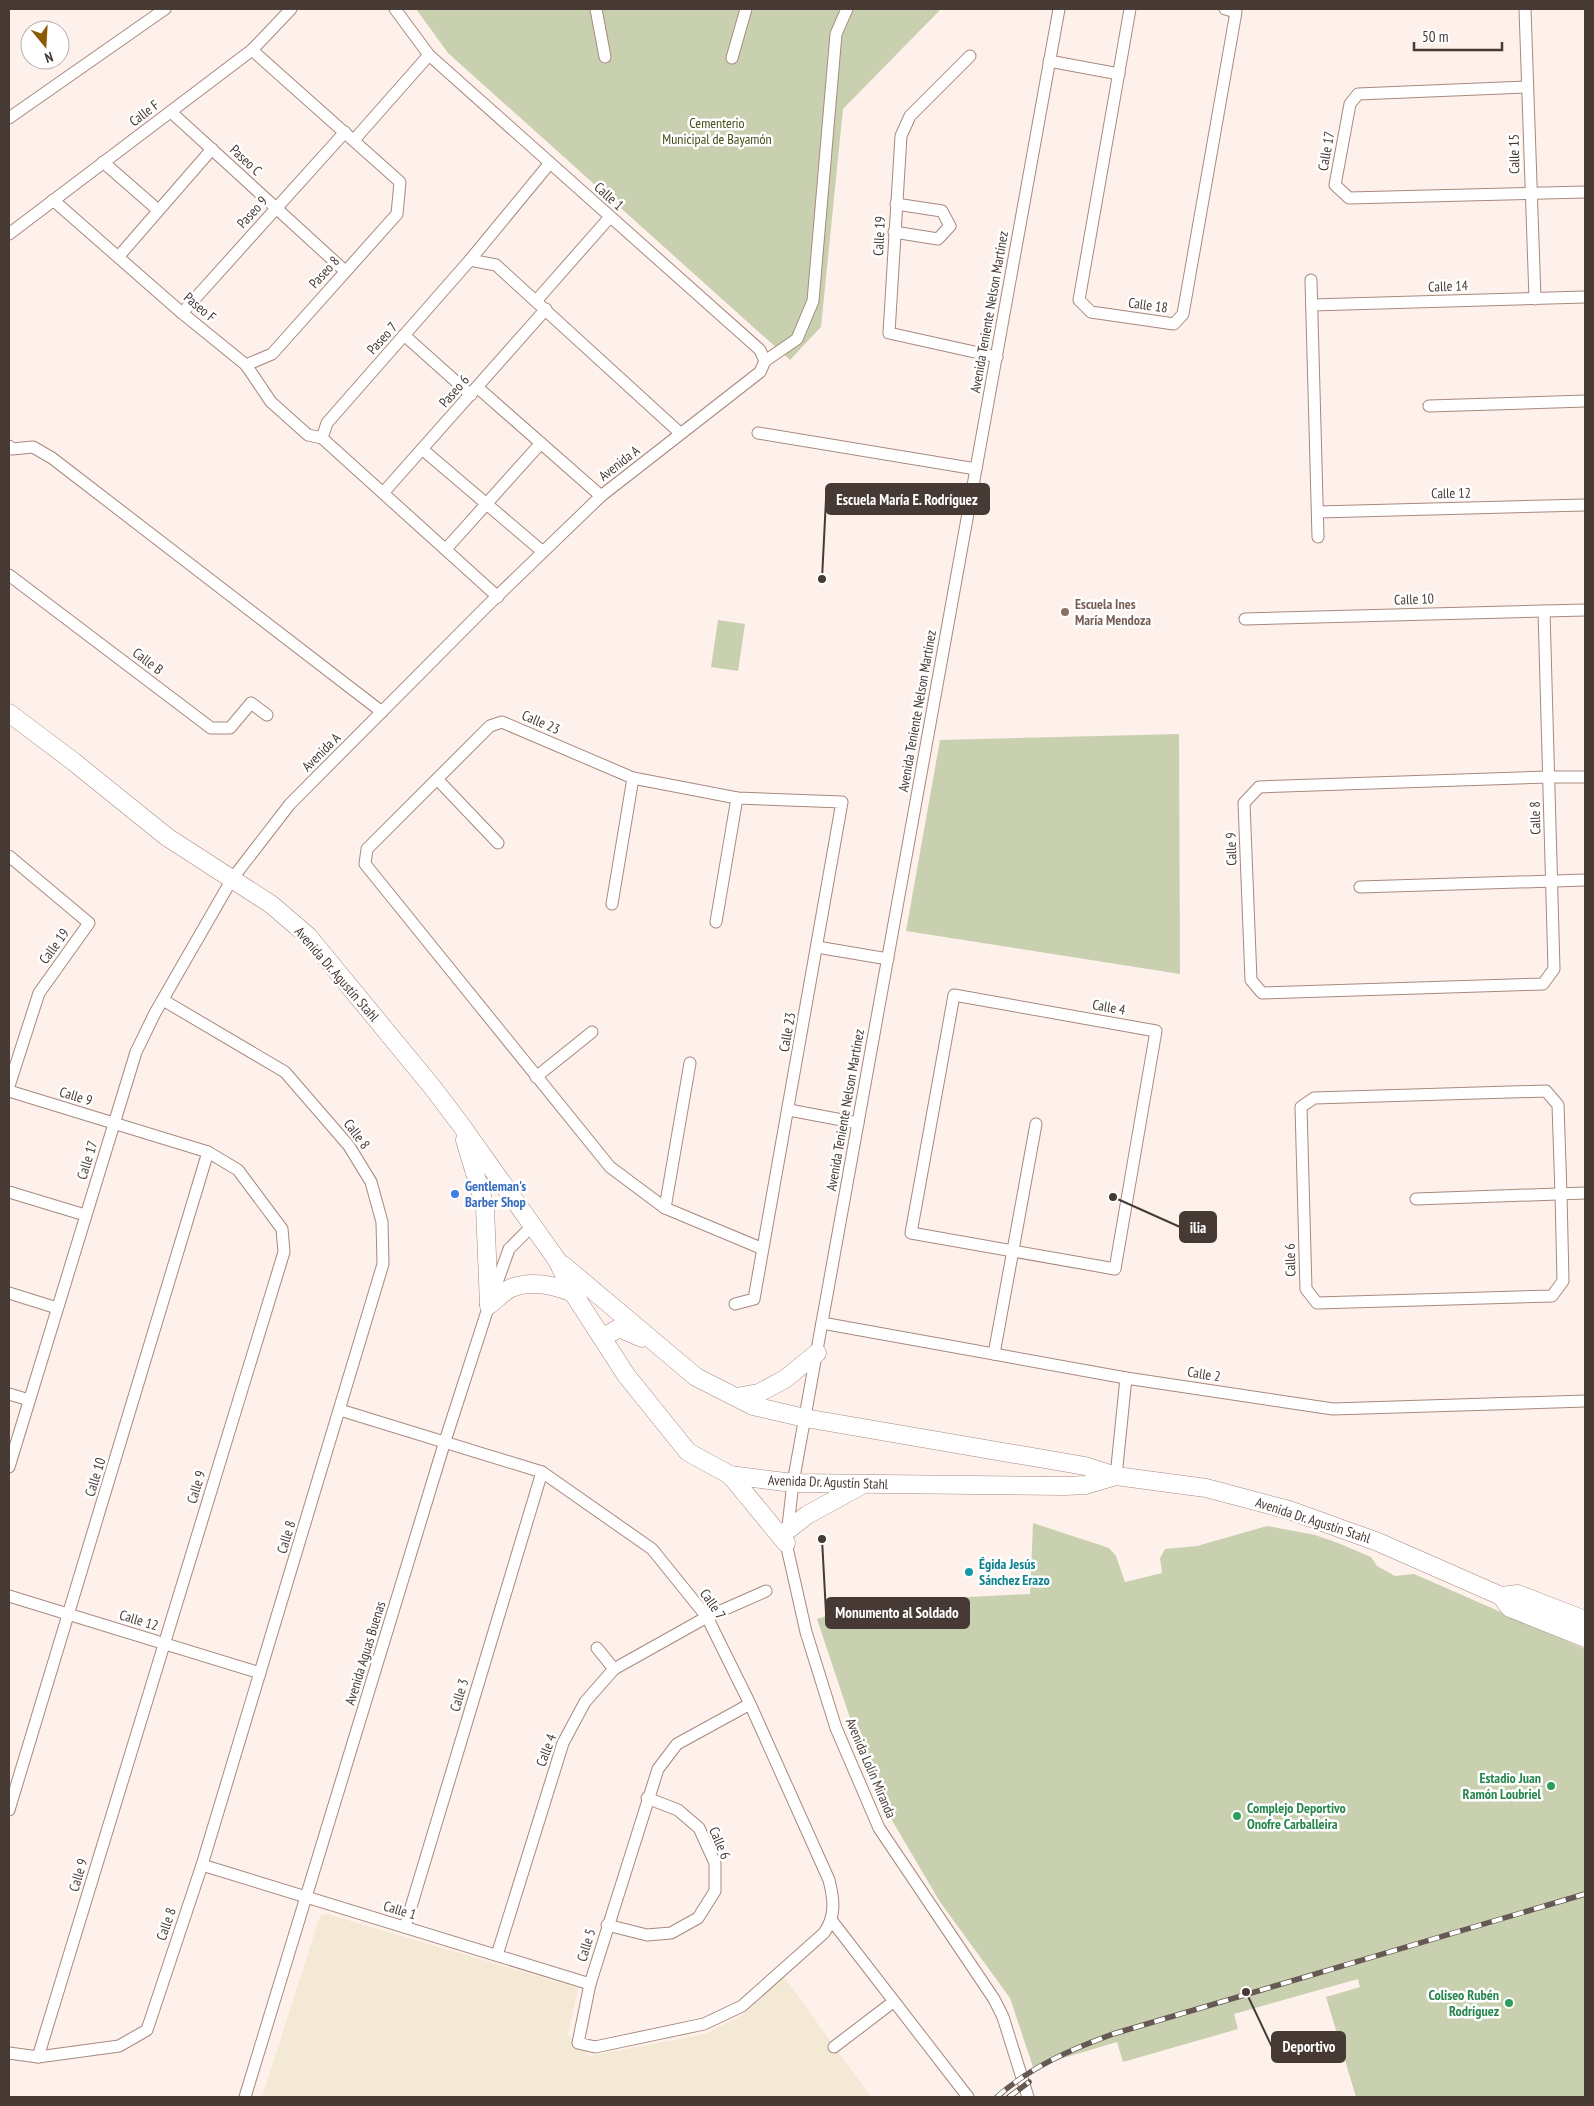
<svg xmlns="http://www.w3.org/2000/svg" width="1594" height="2106" viewBox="0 0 1594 2106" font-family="'PT Sans Narrow',sans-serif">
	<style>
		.commercial { fill: #f3e9d4 }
		.green { fill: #c9d0b0 }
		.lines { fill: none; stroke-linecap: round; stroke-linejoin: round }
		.minor-casing { stroke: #a8897e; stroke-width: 13 }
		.highway-casing { stroke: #a8897e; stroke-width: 19 }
		.minor { stroke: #fff; stroke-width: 11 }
		.highway { stroke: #fff; stroke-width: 18 }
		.rail-casing { stroke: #665954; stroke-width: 5.5 }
		.rail { stroke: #fff; stroke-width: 4; stroke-dasharray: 11; stroke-linecap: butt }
		.education-dot { fill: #8d6e63; stroke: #fff; stroke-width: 2 }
		.shop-dot { fill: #3f7fe0; stroke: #fff; stroke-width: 2 }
		.culture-dot { fill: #0f9aa8; stroke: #fff; stroke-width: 2 }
		.leisure-dot { fill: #2e9e5b; stroke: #fff; stroke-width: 2 }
		.labels { text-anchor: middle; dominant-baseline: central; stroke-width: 5; stroke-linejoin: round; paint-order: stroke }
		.street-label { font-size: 14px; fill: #473a35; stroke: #fff }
		.park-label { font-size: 14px; fill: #454f17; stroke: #fff }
		.education-label { font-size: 14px; font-weight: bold; fill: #785e54; stroke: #fff; text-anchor: start }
		.shop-label { font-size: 14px; font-weight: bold; fill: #366cbe; stroke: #fff; text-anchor: start }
		.culture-label { font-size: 14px; font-weight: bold; fill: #0d838f; stroke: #fff; text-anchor: start }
		.leisure-label { font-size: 14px; font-weight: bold; fill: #27864d; stroke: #fff; text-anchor: end }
		.leader { fill: none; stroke: #473a35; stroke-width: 2 }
		.callout-dot { fill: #473a35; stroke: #fff; stroke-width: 2 }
		.callout { fill: #473a35; stroke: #473a35; stroke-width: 2 }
		.callout-label { font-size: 15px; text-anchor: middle; font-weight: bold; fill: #fff }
	</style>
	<rect width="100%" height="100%" fill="#fef1eb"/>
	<polygon class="commercial" points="327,1914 578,1988 568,2035 590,2056 705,2034 742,2015 784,1977 871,2097 262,2097 320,1916"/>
	<g class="green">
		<polygon points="416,9 941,9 843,109 821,327 790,360 448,53"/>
		<polygon points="718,620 745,624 738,671 711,667"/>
		<polygon points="1179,734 1180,974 906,931 940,740"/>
		<polygon points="1033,1523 1109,1548 1116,1556 1125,1582 1162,1573 1160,1558 1165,1549 1197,1546 1267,1526 1315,1535 1338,1543 1371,1557 1377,1566 1395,1576 1414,1574 1585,1649 1585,2097 1356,2097 1326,1997 1360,1987 1358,1979 1234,2014 1238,2029 1123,2062 1117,2042 1033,2067 1010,1998 940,1902 883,1805 861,1751 817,1619 872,1602 1030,1594"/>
	</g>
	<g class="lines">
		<defs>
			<g id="minor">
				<polyline points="395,9 429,55 760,350 765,361"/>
				<polyline points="596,9 605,57"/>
				<polyline points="1130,9 1079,300 1091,312 1174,324 1183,314 1236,12 1225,9"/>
				<polyline points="1525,9 1535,299"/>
				<polyline points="970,56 910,116 901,136 889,333 997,357"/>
				<polyline points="732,58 746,9"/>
				<polyline points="1049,61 1119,74"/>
				<polyline points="1527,87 1358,94 1350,104 1335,185 1349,198 1585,192"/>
				<polyline points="171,112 345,271"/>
				<polyline points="9,118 165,9"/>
				<polyline points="354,140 429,55"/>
				<polyline points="103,162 158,210"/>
				<polyline points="53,200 182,313 246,365 271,402 308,435 322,438 498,597"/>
				<polyline points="894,232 938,239 950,226 942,211 896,204"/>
				<polyline points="9,234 252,50 291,9"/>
				<polyline points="119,256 212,149"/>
				<polyline points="470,260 496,265 680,433"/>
				<polyline points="1311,280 1318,537"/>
				<polyline points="536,301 610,217"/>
				<polyline points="1312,305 1585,297"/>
				<polyline points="182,313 345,132"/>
				<polyline points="404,335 471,395"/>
				<polyline points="765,361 797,339 813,301 836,34 847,9"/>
				<polyline points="246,365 272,354 397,214 400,182 252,50"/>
				<polyline points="477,387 601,496"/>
				<polyline points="1429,406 1585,401"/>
				<polyline points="758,433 976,469"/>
				<polyline points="322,438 327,423 470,260 550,163"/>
				<polyline points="9,446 12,449 33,447 52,458 382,712"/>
				<polyline points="422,449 543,552"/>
				<polyline points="383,493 546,309"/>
				<polyline points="1318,512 1585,505"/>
				<polyline points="446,549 541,443"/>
				<polyline points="9,575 211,728 230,728 251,703 267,715"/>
				<polyline points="1544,611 1554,969 1543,984 1262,993 1251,980 1244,803 1259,787 1548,777 1585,777"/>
				<polyline points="1245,619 1585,610"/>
				<polyline points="437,779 498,843"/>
				<polyline points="9,856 89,923 39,993 9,1086"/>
				<polyline points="1360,887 1585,880"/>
				<polyline points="612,904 633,778"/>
				<polyline points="716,922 737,798"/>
				<polyline points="817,947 888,959"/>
				<polygon points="954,995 1156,1031 1115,1269 911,1233"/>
				<polyline points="536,1077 592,1032"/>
				<polyline points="9,1091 208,1152 238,1170 282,1229 284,1252 38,2057"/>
				<polygon points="1546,1091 1558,1105 1561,1194 1563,1281 1552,1296 1317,1303 1306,1289 1301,1107 1314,1098"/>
				<polyline points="789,1110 858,1123"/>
				<polyline points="9,1192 85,1215"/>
				<polyline points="1416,1199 1585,1193"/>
				<polyline points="665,1208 690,1063"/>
				<polyline points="9,1293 57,1308"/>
				<polyline points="735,1304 754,1299 842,802 737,798 633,778 502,722 490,726 367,849 365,864 610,1167 665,1208 763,1249"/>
				<polyline points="822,1323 1126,1378 1333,1409 1585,1401"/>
				<polyline points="994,1354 1036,1124"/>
				<polyline points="9,1394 29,1400"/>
				<path d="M340,1410L542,1472L652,1549L707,1617L750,1704L829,1880C834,1900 836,1916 824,1933L742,2006L704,2024L595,2047L578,2043L590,1984L658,1769L677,1744L750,1704"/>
				<polyline points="9,1467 136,1052 155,1013 232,879 290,804 486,607 601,496 760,372 765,361"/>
				<polyline points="1116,1476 1126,1378"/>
				<polyline points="9,1596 260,1673"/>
				<polyline points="597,1648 614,1669"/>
				<polyline points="9,1810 208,1152"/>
				<polyline points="202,1865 590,1984"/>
				<polyline points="832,1921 968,2097"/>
				<polyline points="607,1925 647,1935 671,1933 698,1918 715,1891 715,1863 699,1828 678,1810 647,1798"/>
				<polyline points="405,1927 542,1472"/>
				<polyline points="497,1955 563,1743 585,1702 614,1669 707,1617 766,1591"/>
				<polyline points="834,2047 893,2002"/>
				<polyline points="9,2053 38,2057 119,2046 147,2030 202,1865 383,1264 382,1222 371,1182 349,1146 285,1072 163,1000"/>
				<polyline points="245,2097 445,1441 489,1305 509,1249 532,1226"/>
				<polyline points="1028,2097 1003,2017 994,1999 879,1828 836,1728 806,1632 786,1543 793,1483 1059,9"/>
			</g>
			<g id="highway">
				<polyline points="9,713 74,762 167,837 272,905 308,936 433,1088 461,1125 557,1260 573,1293 626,1375 688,1452 730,1475 793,1483 1065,1486 1086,1485 1116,1476"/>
				<polyline points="465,1140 485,1207 489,1305"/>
				<polyline points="563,1265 696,1377 753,1406 805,1418 1085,1466 1116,1476 1206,1488 1289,1510 1378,1542 1501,1596 1518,1594 1585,1620"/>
				<path d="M489,1305C496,1300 503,1292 511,1288C532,1280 554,1285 573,1293"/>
				<polyline points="602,1338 619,1328 642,1338"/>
				<polyline points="736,1397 759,1393 785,1379 817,1353"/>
				<polyline points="730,1475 786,1543"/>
				<polyline points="788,1530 807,1515 862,1485"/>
				<polyline points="1501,1596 1510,1608 1585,1638"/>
			</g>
		</defs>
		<use href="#minor" class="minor-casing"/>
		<use href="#highway" class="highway-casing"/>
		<use href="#minor" class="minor"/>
		<use href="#highway" class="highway"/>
		<defs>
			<g id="rail">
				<path d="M997,2097C1030,2067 1072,2049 1113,2034L1585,1894"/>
				<polyline points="1009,2097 1029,2082"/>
			</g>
		</defs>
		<use href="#rail" class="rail-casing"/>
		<use href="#rail" class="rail"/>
	</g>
	<circle class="education-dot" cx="1065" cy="612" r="5"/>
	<circle class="shop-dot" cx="455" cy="1194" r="5"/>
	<circle class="culture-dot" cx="969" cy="1572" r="5"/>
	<g class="leisure-dot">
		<circle cx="1551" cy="1786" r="5"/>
		<circle cx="1237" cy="1816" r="5"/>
		<circle cx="1509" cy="2003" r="5"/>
	</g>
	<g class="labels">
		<g class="street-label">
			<text transform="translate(144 113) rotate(-37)">Calle F</text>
			<text transform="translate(1326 151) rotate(-80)">Calle 17</text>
			<text transform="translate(1514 154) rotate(-91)">Calle 15</text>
			<text transform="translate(246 160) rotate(43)">Paseo C</text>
			<text transform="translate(609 196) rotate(42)">Calle 1</text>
			<text transform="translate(252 212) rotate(-48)">Paseo 9</text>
			<text transform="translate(879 236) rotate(-87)">Calle 19</text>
			<text transform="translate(324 272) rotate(-48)">Paseo 8</text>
			<text transform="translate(1448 286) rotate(-2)">Calle 14</text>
			<text transform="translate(1148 305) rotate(8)">Calle 18</text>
			<text transform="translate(200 307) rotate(40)">Paseo F</text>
			<text transform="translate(989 312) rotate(-80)">Avenida Teniente Nelson Martínez</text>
			<text transform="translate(382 338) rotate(-48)">Paseo 7</text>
			<text transform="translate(454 391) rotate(-49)">Paseo 6</text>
			<text transform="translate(619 463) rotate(-38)">Avenida A</text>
			<text transform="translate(1451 493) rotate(-1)">Calle 12</text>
			<text transform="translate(1414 599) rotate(-2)">Calle 10</text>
			<text transform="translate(148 661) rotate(37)">Calle B</text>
			<text transform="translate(917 711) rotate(-80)">Avenida Teniente Nelson Martínez</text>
			<text transform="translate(541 722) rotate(23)">Calle 23</text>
			<text transform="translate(321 752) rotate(-45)">Avenida A</text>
			<text transform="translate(1535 818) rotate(-92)">Calle 8</text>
			<text transform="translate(1231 849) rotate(-92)">Calle 9</text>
			<text transform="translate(54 946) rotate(-54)">Calle 19</text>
			<text transform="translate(337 974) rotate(49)">Avenida Dr. Agustín Stahl</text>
			<text transform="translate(1109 1007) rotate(10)">Calle 4</text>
			<text transform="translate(787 1032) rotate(-80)">Calle 23</text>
			<text transform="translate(76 1096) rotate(17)">Calle 9</text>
			<text transform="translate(845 1110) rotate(-80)">Avenida Teniente Nelson Martínez</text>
			<text transform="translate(357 1134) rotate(53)">Calle 8</text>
			<text transform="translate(87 1160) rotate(-73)">Calle 17</text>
			<text transform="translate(1290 1260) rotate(-92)">Calle 6</text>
			<text transform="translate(1204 1374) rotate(9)">Calle 2</text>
			<text transform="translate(95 1477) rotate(-73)">Calle 10</text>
			<text transform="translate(828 1482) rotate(2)">Avenida Dr. Agustín Stahl</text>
			<text transform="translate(196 1487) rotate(-73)">Calle 9</text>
			<text transform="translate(1313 1520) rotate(18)">Avenida Dr. Agustín Stahl</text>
			<text transform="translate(286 1537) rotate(-73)">Calle 8</text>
			<text transform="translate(713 1604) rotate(55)">Calle 7</text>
			<text transform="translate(139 1620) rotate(17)">Calle 12</text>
			<text transform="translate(365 1653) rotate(-73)">Avenida Aguas Buenas</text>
			<text transform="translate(459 1695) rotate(-73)">Calle 3</text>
			<text transform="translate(546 1750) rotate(-70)">Calle 4</text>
			<text transform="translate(871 1768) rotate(67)">Avenida Lolín Miranda</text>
			<text transform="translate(720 1843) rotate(67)">Calle 6</text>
			<text transform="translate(78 1875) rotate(-73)">Calle 9</text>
			<text transform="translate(400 1910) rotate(17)">Calle 1</text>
			<text transform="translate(166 1924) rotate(-71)">Calle 8</text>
			<text transform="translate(586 1945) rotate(-73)">Calle 5</text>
		</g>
		<g class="park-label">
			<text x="717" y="123">Cementerio<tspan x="717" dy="16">Municipal de Bayamón</tspan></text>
		</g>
		<g class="education-label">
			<text x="1075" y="604">Escuela Ines<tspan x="1075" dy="16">María Mendoza</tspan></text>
		</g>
		<g class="shop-label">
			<text x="465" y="1186">Gentleman's<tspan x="465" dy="16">Barber Shop</tspan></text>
		</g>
		<g class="culture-label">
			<text x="979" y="1564">Égida Jesús<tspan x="979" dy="16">Sánchez Erazo</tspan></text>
		</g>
		<g class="leisure-label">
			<text x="1541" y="1778">Estadio Juan<tspan x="1541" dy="16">Ramón Loubriel</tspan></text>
			<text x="1247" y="1808" text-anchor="start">Complejo Deportivo<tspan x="1247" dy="16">Onofre Carballeira</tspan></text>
			<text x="1499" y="1995">Coliseo Rubén<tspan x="1499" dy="16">Rodríguez</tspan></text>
		</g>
	</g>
	<path class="leader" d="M822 579L826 499M1113 1197L1180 1227M822 1539L826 1613M1246 1992L1272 2047"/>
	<g class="callout-dot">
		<circle cx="822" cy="579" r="5"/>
		<circle cx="1113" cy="1197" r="5"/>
		<circle cx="822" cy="1539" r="5"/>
		<circle cx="1246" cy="1992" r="5"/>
	</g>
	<g class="callout">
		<rect x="826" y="484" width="163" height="30" rx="5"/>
		<rect x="1180" y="1212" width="36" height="30" rx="5"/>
		<rect x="826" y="1598" width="143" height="30" rx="5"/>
		<rect x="1272" y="2032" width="73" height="30" rx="5"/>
	</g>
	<g class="callout-label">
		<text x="907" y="505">Escuela María E. Rodríguez</text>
		<text x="1198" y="1233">ilia</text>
		<text x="897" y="1618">Monumento al Soldado</text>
		<text x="1309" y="2052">Deportivo</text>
	</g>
	<rect width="1594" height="2106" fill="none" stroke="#473a35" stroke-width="20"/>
	<g transform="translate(45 45) rotate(162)"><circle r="24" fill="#ffffff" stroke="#b5b0ae"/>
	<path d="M0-4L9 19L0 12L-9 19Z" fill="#8b5a02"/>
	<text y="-8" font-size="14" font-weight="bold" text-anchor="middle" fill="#473a35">N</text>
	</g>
	<path d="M1414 42v8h88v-8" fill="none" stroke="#473a35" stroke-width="2.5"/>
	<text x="1422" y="42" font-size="15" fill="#473a35" stroke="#ffffff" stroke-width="4" paint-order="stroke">50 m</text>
</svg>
